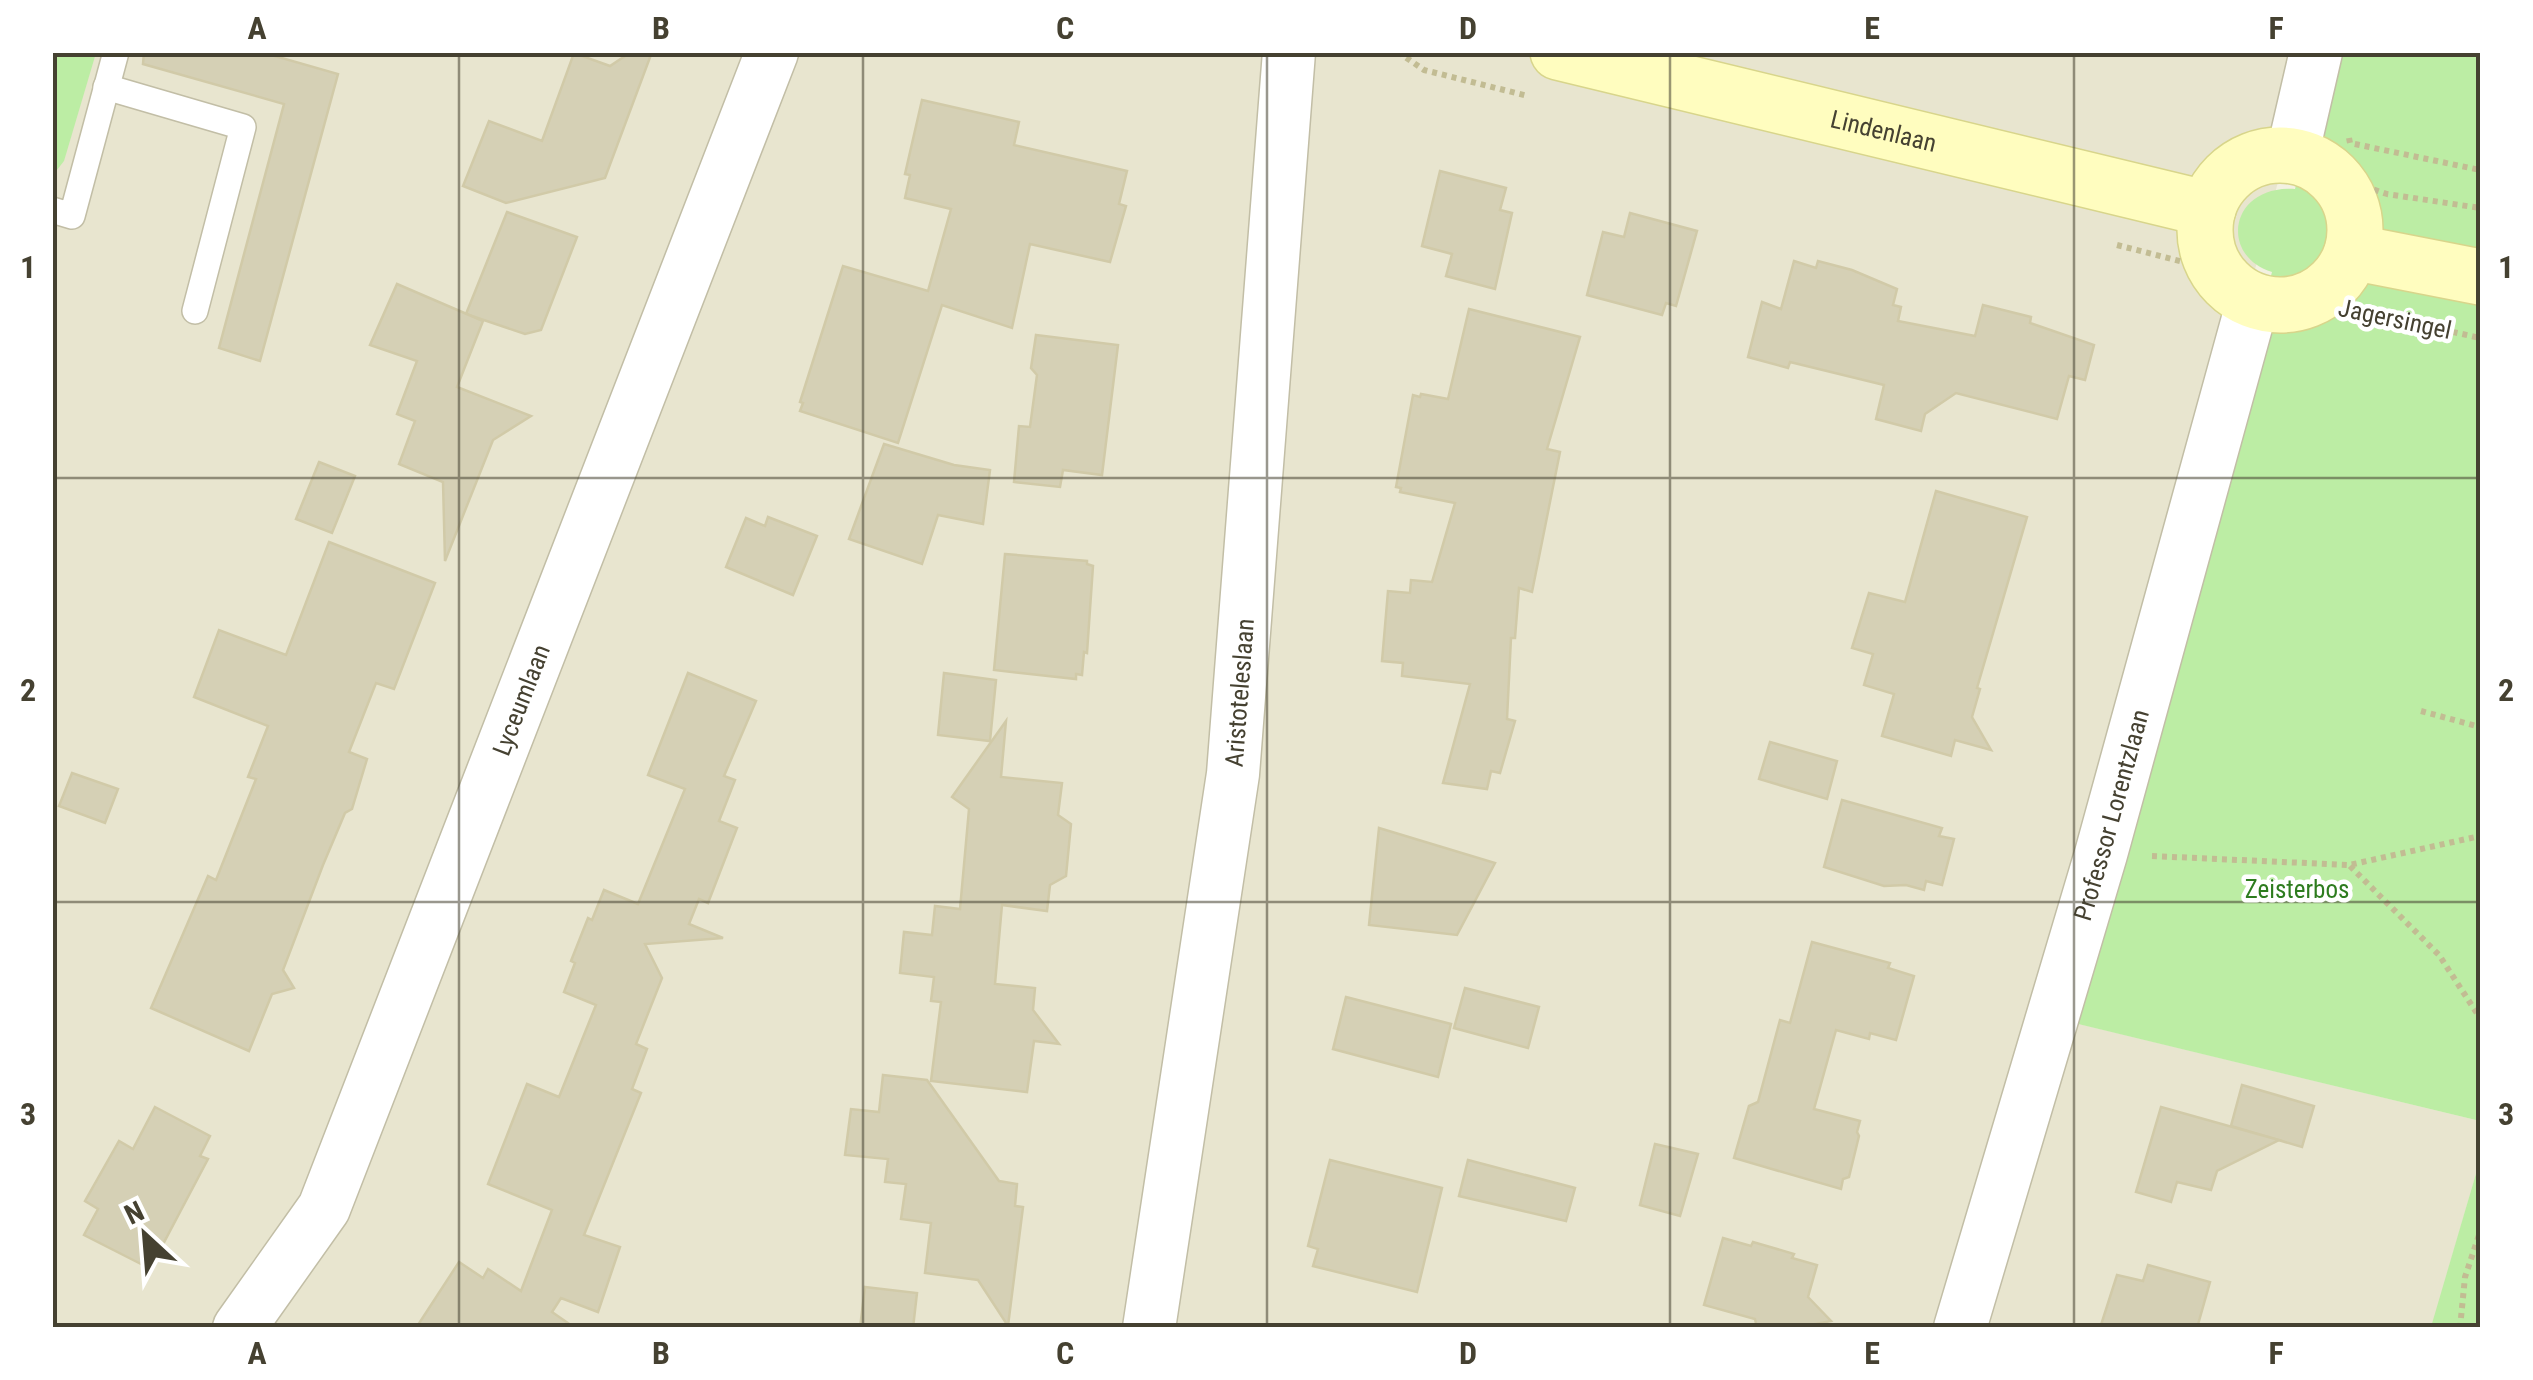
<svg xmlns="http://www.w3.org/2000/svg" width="2533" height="1380" viewBox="0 0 2533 1380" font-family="'Roboto Condensed',sans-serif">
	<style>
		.residential { fill: #e8e5cf }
		.green { fill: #bceda4 }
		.building { fill: #d5d0b5; stroke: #d1caa8; stroke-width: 2.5 }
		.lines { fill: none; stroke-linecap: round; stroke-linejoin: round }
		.lane-casing { stroke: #c2bea6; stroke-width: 28 }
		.street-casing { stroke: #c2bea6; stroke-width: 55 }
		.secondary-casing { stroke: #d8d58b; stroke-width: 58 }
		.path { stroke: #c2bc93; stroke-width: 6; stroke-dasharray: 5 5; stroke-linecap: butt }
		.lane { stroke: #fff; stroke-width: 25 }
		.street { stroke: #fff; stroke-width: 52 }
		.secondary { stroke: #fffdbf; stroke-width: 55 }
		.grid { fill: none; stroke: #454131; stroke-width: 2.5; stroke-opacity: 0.55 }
		.labels { text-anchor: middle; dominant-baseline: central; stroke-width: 9; stroke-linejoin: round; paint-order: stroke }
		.street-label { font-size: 25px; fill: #454131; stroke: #fff }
		.park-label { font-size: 25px; fill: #2e7c1f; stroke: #fff }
		.neatline { fill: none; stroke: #454131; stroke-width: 4 }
		.grid-label { font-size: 32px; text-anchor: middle; font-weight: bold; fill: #454131 }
	</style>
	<rect width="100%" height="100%" fill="#f3f1e1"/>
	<polygon class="residential" points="52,53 2312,53 2101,854 2071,1022 2480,1121 2480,1160 2432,1327 53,1327"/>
	<g class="green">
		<polygon points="53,52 96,53 64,161 53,175"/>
		<path d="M2331,53H2480V1121L2070,1022L2272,272C2219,256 2229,185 2295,189Z"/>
		<polygon points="2480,1160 2480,1327 2431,1327"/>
	</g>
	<g class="building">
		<polygon points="144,52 261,52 338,74 260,361 219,348 284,104 143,64"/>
		<polygon points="631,52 652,52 605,178 506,203 463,186 489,121 542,141 574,53 610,66"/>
		<polygon points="922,100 1019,122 1014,145 1127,171 1119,204 1126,206 1110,262 1030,244 1012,328 942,305 898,443 800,411 803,403 800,402 843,266 928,291 951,209 905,198 910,175 905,174"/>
		<polygon points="1440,171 1506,188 1500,210 1512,213 1495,289 1446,276 1452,254 1422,246"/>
		<polygon points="507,212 577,237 541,330 525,334 466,314"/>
		<polygon points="1630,213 1697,231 1676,306 1666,303 1662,315 1587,295 1603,232 1624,237"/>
		<polygon points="1794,261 1816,268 1818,261 1852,270 1897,289 1893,305 1901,307 1898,321 1975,336 1983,305 2031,317 2030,323 2094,345 2085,380 2069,376 2057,419 1956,393 1925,414 1921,431 1876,419 1884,385 1790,362 1788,368 1748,357 1762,302 1781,309"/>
		<polygon points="397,284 483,321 457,387 531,416 493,440 445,561 443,482 399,464 415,421 397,414 417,361 370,345"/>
		<polygon points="1469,309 1580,337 1547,449 1560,452 1532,592 1519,588 1515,638 1511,638 1507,719 1515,721 1500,773 1491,771 1487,789 1443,783 1470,684 1402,676 1403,663 1382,661 1388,591 1410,593 1411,580 1432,582 1455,503 1400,492 1401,488 1396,487 1413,395 1420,397 1421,394 1448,399"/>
		<polygon points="1036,335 1118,345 1102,475 1063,470 1060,487 1014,482 1019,426 1030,427 1037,375 1031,368"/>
		<polygon points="884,444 954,465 990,470 983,524 938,515 922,564 849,539"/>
		<polygon points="319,462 355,476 332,533 296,519"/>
		<polygon points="1936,491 2027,517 1977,688 1980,689 1972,717 1991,750 1955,740 1951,756 1882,736 1894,694 1864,685 1873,654 1852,648 1869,593 1905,602"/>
		<polygon points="768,517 817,536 793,595 726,567 746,518 765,526"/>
		<polygon points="329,542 435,583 394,689 376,683 349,752 367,759 352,809 345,813 323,865 283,970 294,988 272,994 249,1051 151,1008 208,876 216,880 256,779 248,777 268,726 194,697 219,630 286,655"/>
		<polygon points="1005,554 1087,561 1087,564 1093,566 1087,653 1084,652 1082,675 1076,674 1076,679 994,670"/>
		<polygon points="688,673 756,701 724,776 735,780 719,821 737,828 708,903 699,899 689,924 723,938 645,944 662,978 636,1044 647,1049 632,1089 641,1093 584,1235 620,1247 598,1312 561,1298 552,1312 575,1328 416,1328 459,1262 483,1278 488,1269 521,1291 552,1210 488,1184 527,1084 559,1097 596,1005 564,992 575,963 571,961 588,918 592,920 604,890 638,904 685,789 648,775"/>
		<polygon points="944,673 996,680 990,741 938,735"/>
		<polygon points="1006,721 1001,777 1062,783 1058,815 1071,824 1066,876 1050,885 1047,911 1002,905 995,984 1035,988 1033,1010 1059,1044 1034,1041 1027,1092 931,1081 941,1002 931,1001 934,977 900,973 904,932 932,935 935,906 960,909 969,809 952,797"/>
		<polygon points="1770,742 1837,761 1827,799 1759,779"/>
		<polygon points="72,773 118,789 105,823 59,806"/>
		<polygon points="1842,800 1942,828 1939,836 1954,839 1942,885 1926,881 1924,890 1906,885 1884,886 1824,867"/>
		<polygon points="1379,828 1495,863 1457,935 1369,925"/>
		<polygon points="1812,942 1890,963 1888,968 1914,976 1896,1040 1870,1033 1869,1039 1836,1030 1814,1109 1860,1121 1857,1132 1859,1136 1849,1177 1843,1179 1841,1189 1734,1158 1749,1106 1758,1102 1780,1020 1790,1023"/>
		<polygon points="1465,988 1539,1007 1528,1048 1454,1028"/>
		<polygon points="1346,997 1451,1024 1438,1077 1333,1049"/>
		<polygon points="883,1075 927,1080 999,1181 1017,1184 1015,1206 1023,1207 1008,1326 978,1280 925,1273 931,1223 901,1219 906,1184 885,1182 888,1159 845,1155 851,1109 879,1112"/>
		<polygon points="2242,1085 2314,1106 2302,1147 2231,1126"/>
		<polygon points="155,1107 210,1136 200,1156 208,1159 152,1265 144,1261 143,1265 84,1235 98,1209 85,1201 119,1141 133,1149"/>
		<polygon points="2161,1107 2279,1140 2217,1171 2211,1190 2177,1182 2171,1202 2136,1192"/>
		<polygon points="1655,1144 1698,1154 1680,1216 1640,1205"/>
		<polygon points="1330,1160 1442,1188 1417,1292 1313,1266 1318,1249 1308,1246"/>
		<polygon points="1468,1160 1575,1188 1566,1221 1459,1196"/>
		<polygon points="1723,1238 1751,1246 1753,1242 1794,1254 1792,1258 1817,1265 1808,1297 1831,1321 1796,1328 1757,1328 1755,1319 1704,1305"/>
		<polygon points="2148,1265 2210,1282 2197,1328 2100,1328 2117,1275 2143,1281"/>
		<polygon points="865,1287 917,1293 913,1328 860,1328"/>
	</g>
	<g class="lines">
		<defs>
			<g id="lane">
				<polyline points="106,87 243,127 195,311"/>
				<polyline points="52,210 72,216 116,52"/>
			</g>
			<g id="street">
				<polyline points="2292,156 2316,52"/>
				<path id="s1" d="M239,1328L324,1208L772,52"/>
				<path id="s2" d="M1149,1328L1233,774L1289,52"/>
				<path id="s3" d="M1960,1328L2101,854L2253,301"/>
			</g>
			<g id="secondary">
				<path id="s4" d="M1558,52L2208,209"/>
				<circle cx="2280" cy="230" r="75"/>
				<polyline points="2352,252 2480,277"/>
			</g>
		</defs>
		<use href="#lane" class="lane-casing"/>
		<use href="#street" class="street-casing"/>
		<use href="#secondary" class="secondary-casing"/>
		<g class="path">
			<polyline points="1398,52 1424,70 1528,96"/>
			<polyline points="2349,138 2350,143 2480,170"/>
			<polyline points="2336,177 2387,194 2480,208"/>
			<polyline points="2117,245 2215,270"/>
			<polyline points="2310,300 2343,307"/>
			<polyline points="2355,310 2480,338"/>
			<polyline points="2421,711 2480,727"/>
			<polyline points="2152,856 2349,865 2480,836"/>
			<polyline points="2350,866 2439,955 2480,1018"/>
			<polyline points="2460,1328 2465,1277 2480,1232"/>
		</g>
		<use href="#lane" class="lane"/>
		<use href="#street" class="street"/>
		<use href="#secondary" class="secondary"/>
	</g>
	<path class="grid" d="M459,52V1328M863,52V1328M1267,52V1328M1670,52V1328M2074,52V1328M52,478H2480M52,902H2480"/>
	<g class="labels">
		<g class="street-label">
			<text stroke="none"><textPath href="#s4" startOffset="335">Lindenlaan</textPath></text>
			<text transform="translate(2395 319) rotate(12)">Jagersingel</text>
			<text stroke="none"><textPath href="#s2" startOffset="642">Aristoteleslaan</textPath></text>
			<text stroke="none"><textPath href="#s1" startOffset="692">Lyceumlaan</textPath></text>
			<text stroke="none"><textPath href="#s3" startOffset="535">Professor Lorentzlaan</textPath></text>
		</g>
		<g class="park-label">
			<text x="2297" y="889">Zeisterbos</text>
		</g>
	</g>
	<rect width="2533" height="1380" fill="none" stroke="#ffffff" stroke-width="110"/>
	<g transform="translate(145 1235) rotate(334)" stroke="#ffffff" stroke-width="8" paint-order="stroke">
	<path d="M0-8L18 38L0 25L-18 38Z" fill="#454131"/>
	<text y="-15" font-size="28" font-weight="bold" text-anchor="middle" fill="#454131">N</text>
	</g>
	<rect x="55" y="55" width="2423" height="1270" class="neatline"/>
	<g class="grid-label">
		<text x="257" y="39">A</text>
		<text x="661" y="39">B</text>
		<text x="1065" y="39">C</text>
		<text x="1468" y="39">D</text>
		<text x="1872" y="39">E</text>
		<text x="2276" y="39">F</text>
		<text x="28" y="278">1</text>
		<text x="2506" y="278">1</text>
		<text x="28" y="701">2</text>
		<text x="2506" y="701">2</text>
		<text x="28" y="1125">3</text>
		<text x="2506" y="1125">3</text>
		<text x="257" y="1364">A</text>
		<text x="661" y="1364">B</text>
		<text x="1065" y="1364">C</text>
		<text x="1468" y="1364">D</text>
		<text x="1872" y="1364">E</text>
		<text x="2276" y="1364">F</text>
	</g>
</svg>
